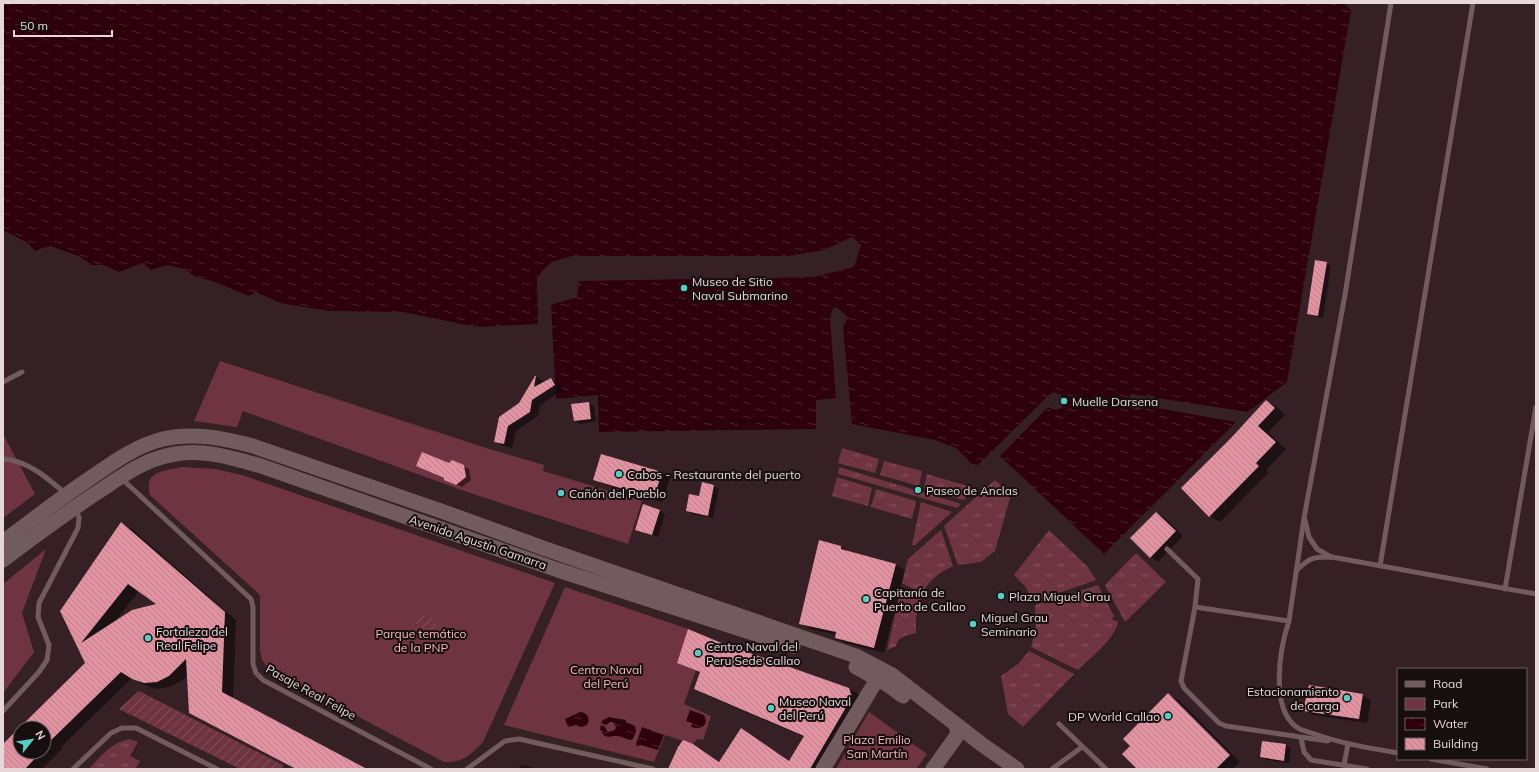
<svg xmlns="http://www.w3.org/2000/svg" width="1539" height="772" viewBox="0 0 1539 772" font-family="Mulish,sans-serif">
	<style>
		.grass { fill: url(#grass-tufts) }
		.park { fill: #6f3441 }
		.garden { fill: url(#garden-furrows) }
		.water { fill: url(#water-ripples) }
		.shadow { fill: #0007; fill-rule: evenodd }
		.building { fill: url(#building-back-hatch); fill-rule: evenodd }
		.lines { fill: none; stroke-linecap: round; stroke-linejoin: round }
		.lane { stroke: #725b5f; stroke-width: 5 }
		.secondary { stroke: #725b5f; stroke-width: 15 }
		.poi-dot { fill: #56cec4; stroke: #160e0f; stroke-width: 1.5 }
		.labels { text-anchor: middle; dominant-baseline: central; stroke-width: 4; stroke-linejoin: round; paint-order: stroke }
		.poi-label { font-size: 12px; fill: #e6d8da; stroke: #160e0f; text-anchor: start }
		.street-label { font-size: 12px; fill: #e6d8da; stroke: #160e0f }
		.park-label { font-size: 12px; fill: #f9b9c3; stroke: #160e0f }
	</style>
	<defs>
		<pattern id="grass-tufts" width="24" height="20" patternUnits="userSpaceOnUse"><rect width="24" height="20" fill="#6f3441"/><path d="M3 7l-1-3M5 7V3M7 7l1-3M15 17l-1-3M17 17v-4M19 17l1-3" fill="none" stroke="#84515c"/></pattern>
		<pattern id="garden-furrows" width="10" height="10" patternUnits="userSpaceOnUse"><rect width="10" height="10" fill="#6f3441"/><path d="M-1 1l2-2M0 10L10 0M9 11l2-2" fill="none" stroke="#84515c"/></pattern>
		<pattern id="water-ripples" width="26" height="14" patternUnits="userSpaceOnUse"><rect width="26" height="14" fill="#2e000e"/><path d="M2 4q2-2 4 0t4 0M15 11q2-2 4 0t4 0" fill="none" stroke="#4c2430"/></pattern>
		<pattern id="building-back-hatch" width="6" height="6" patternUnits="userSpaceOnUse"><rect width="6" height="6" fill="#e293a2"/><path d="M-1 5l2 2M0 0l6 6M5-1l2 2" fill="none" stroke="#bb7e8a"/></pattern>
	</defs>
	<rect width="100%" height="100%" fill="#352125"/>
	<g class="grass">
		<polygon points="842,448 879,459 875,473 838,463"/>
		<polygon points="884,461 922,471 919,486 880,475"/>
		<polygon points="839,467 961,504 957,508 838,474"/>
		<polygon points="927,474 977,489 963,500 924,488"/>
		<polygon points="837,477 872,488 868,506 832,496"/>
		<polygon points="995,480 1011,494 995,551 981,562 958,565 944,526"/>
		<polygon points="876,489 916,501 912,519 871,507"/>
		<polygon points="921,502 952,512 915,545 912,545"/>
		<path d="M941,530L953,566C940,572 928,581 922,594L902,583L908,559Z"/>
		<polygon points="1049,530 1088,567 1096,580 1033,602 1025,586 1014,575"/>
		<polygon points="1136,553 1166,582 1125,622 1105,585"/>
		<path d="M1098,585L1114,616L1112,619L1118,622C1114,640 1091,657 1078,670L1031,647L1036,628L1035,605Z"/>
		<path d="M901,589L921,598L916,617V633C908,635 898,636 896,646L887,650Z"/>
		<polygon points="1029,651 1074,674 1023,727 1008,714 1001,676 1018,664"/>
		<path d="M129,739L138,742L130,756L140,761L135,769H89C102,755 110,744 129,739Z"/>
	</g>
	<g class="park">
		<polygon points="220,361 486,448 544,465 543,471 642,501 628,544 470,493 243,411 237,427 194,421"/>
		<polygon points="3,434 35,494 3,518"/>
		<path d="M183,467L215,469L242,475L555,583L483,742C470,755 463,763 444,762L268,669L262,660L260,650V595L150,495C143,470 165,471 183,467Z"/>
		<polygon points="46,549 22,613 34,652 3,693 3,584"/>
		<polygon points="565,587 688,629 677,663 696,670 684,704 711,716 703,740 697,739 693,744 665,735 654,762 504,725"/>
		<polygon points="869,712 927,754 916,769 836,769"/>
	</g>
	<g class="garden">
		<circle cx="426" cy="625" r="10"/>
		<polygon points="139,691 283,765 282,769 240,769 119,709"/>
	</g>
	<g class="water">
		<path d="M3,3H1344L1351,10L1287,382L1248,412L1131,394L1129,399L1130,405C1135,412 1140,410 1146,406L1236,422L1104,554L1000,456L1048,407L1055,410L1062,408L1064,401L1061,395L1054,392L1049,395L978,465L972,464L956,448L935,440L852,424L843,327L848,317L836,307L833,308L830,319L836,398L816,400V429L599,432L598,395L556,399L551,305L577,297L579,281L814,277L854,267L861,245L852,237L824,250L789,256H572L552,262L542,271L537,279L538,324L476,327L403,312L329,311L280,303L256,292L249,296L215,282L196,277L184,269L168,265L151,270L143,263L119,272L104,265H92L79,256L50,246L35,251L28,243L3,230Z"/>
		<path d="M690,710L704,715C710,725 701,730 691,727L692,723L686,721Z"/>
		<path d="M580,712C587,712 591,719 587,725L581,727L576,725L568,727L565,719Z"/>
		<path d="M608,717L626,720V722L635,726L636,731L633,739L630,740C626,739 621,736 617,736C608,735 606,741 600,729L601,725L605,727L607,731L609,732L615,730L616,727L613,722H610L606,725L601,723L603,720Z"/>
		<polygon points="642,727 664,735 658,750 641,745 637,746 636,744"/>
	</g>
	<g class="shadow">
		<polygon points="1326,263 1331,266 1323,318 1313,316 1308,313"/>
		<polygon points="536,377 545,382 551,379 559,384 563,390 540,405 538,416 516,431 512,448 503,446 495,441 520,404"/>
		<polygon points="1267,401 1277,407 1285,415 1268,432 1286,449 1266,470 1269,472 1220,522 1210,516"/>
		<polygon points="588,403 594,406 596,421 580,424 575,421"/>
		<polygon points="449,464 463,466 469,469 471,480 462,487 417,466"/>
		<polygon points="661,473 670,478 662,502 603,484 594,479"/>
		<polygon points="703,484 714,486 719,489 713,518 692,514 687,511 700,498"/>
		<polygon points="659,510 665,514 658,537 637,529"/>
		<polygon points="1157,513 1165,518 1183,536 1158,562 1150,557"/>
		<path d="M121,523L132,529L236,620L233,699L365,769H298L188,675L180,682L169,687L156,689L144,685L132,678L61,747L63,748L42,769H3V746L20,729V752H44V728H21L86,663L61,611ZM139,591L158,605L113,624Z"/>
		<polygon points="841,547 851,552 895,565 905,570 884,653 846,643 836,638 837,635 811,629 801,623"/>
		<polygon points="719,643 849,689 860,695 824,769 676,769 693,744 720,762 790,762 804,737 706,695 695,689 700,673 678,663"/>
		<polygon points="1169,695 1180,701 1240,762 1233,769 1139,769"/>
		<polygon points="1362,695 1371,700 1367,723 1312,715 1304,710"/>
		<polygon points="1263,742 1286,745 1291,748 1289,763 1267,760 1261,757"/>
		<polygon points="522,765 538,769 517,769"/>
	</g>
	<g class="building">
		<polygon points="1315,260 1327,262 1318,316 1307,314"/>
		<polygon points="535,376 536,376 534,387 551,378 555,385 532,400 530,412 508,426 504,444 494,442 499,417 519,403"/>
		<polygon points="1266,400 1275,408 1258,426 1276,442 1256,463 1259,466 1209,517 1181,488 1231,438"/>
		<polygon points="589,402 591,419 574,421 571,404"/>
		<polygon points="422,452 449,463 452,460 464,465 466,477 456,485 444,480 444,478 416,466"/>
		<polygon points="601,454 662,472 654,498 593,480"/>
		<polygon points="702,482 714,485 708,516 686,511 689,494 699,496"/>
		<polygon points="643,504 660,510 652,535 635,530"/>
		<polygon points="1156,512 1176,531 1150,558 1130,538"/>
		<path d="M121,522L225,612L222,692L367,769H296L189,713L186,659L169,676L157,682L144,683L132,679L121,672L44,747V728H20V752H41L25,769H3V744L85,663L60,611ZM128,584L156,604L132,610L81,643Z"/>
		<polygon points="819,540 841,546 841,549 896,564 874,648 835,638 836,632 799,624"/>
		<polygon points="688,629 719,642 849,688 852,697 810,769 668,769 678,747 683,740 693,744 719,762 741,728 789,761 804,736 694,689 700,672 677,663"/>
		<polygon points="1309,685 1363,694 1359,719 1303,711"/>
		<polygon points="1168,693 1230,755 1216,769 1137,769 1122,754 1130,746 1123,739"/>
		<polygon points="1262,741 1286,744 1284,761 1260,757"/>
	</g>
	<g class="lines">
		<g class="lane">
			<path d="M1391,3L1345,295L1304,518L1289,621C1280,647 1269,710 1298,728C1302,731 1309,732 1315,734C1343,744 1369,748 1398,753"/>
			<polyline points="3,382 22,372"/>
			<path d="M3,459C29,461 47,478 66,494"/>
			<polyline points="121,478 251,599 253,607 253,664 256,673 263,680 431,769"/>
			<polyline points="1305,520 1309,537 1317,549 1331,557"/>
			<polyline points="1167,549 1198,579 1195,607 1181,681 1184,688 1219,723 1226,726 1328,741"/>
			<polyline points="1380,566 1473,3"/>
			<path d="M1297,570C1310,557 1314,557 1332,557L1536,594"/>
			<polyline points="1505,589 1536,407"/>
			<polyline points="1195,607 1289,621"/>
			<polyline points="3,711 39,672 47,660 49,645 38,617 39,603 78,528 79,517 75,509"/>
			<polyline points="1059,724 1106,769"/>
			<polyline points="1301,738 1304,752 1311,760 1367,769"/>
			<polyline points="1431,759 1487,769"/>
			<polyline points="1344,765 1348,744"/>
			<polyline points="73,769 111,733 122,728 136,728 217,769"/>
			<polyline points="467,769 505,741 519,739 653,769"/>
			<polyline points="1052,769 1082,747"/>
		</g>
		<g class="secondary">
			<path d="M3,542C31,521 59,499 89,479C112,463 135,446 163,439C193,432 223,438 253,446L444,512L543,548L856,656L892,675L984,746L1017,769"/>
			<path d="M3,560C36,535 70,510 104,488C126,473 148,458 175,454C205,449 232,458 261,466L558,570L793,646"/>
			<polyline points="856,667 888,685 903,696"/>
			<polyline points="823,769 882,671"/>
			<polyline points="933,769 956,737 958,731 955,724"/>
		</g>
	</g>
	<g class="poi-dot">
		<circle cx="684" cy="288" r="4"/>
		<circle cx="1064" cy="401" r="4"/>
		<circle cx="619" cy="474" r="4"/>
		<circle cx="918" cy="490" r="4"/>
		<circle cx="561" cy="493" r="4"/>
		<circle cx="1001" cy="596" r="4"/>
		<circle cx="866" cy="599" r="4"/>
		<circle cx="973" cy="624" r="4"/>
		<circle cx="148" cy="638" r="4"/>
		<circle cx="698" cy="653" r="4"/>
		<circle cx="1347" cy="698" r="4"/>
		<circle cx="771" cy="708" r="4"/>
		<circle cx="1168" cy="716" r="4"/>
	</g>
	<g class="labels">
		<g class="poi-label">
			<text x="692" y="281">Museo de Sitio<tspan x="692" dy="14">Naval Submarino</tspan></text>
			<text x="1072" y="401">Muelle Darsena</text>
			<text x="627" y="474">Cabos - Restaurante del puerto</text>
			<text x="926" y="490">Paseo de Anclas</text>
			<text x="569" y="493">Cañón del Pueblo</text>
			<text x="874" y="592">Capitanía de<tspan x="874" dy="14">Puerto de Callao</tspan></text>
			<text x="1009" y="596">Plaza Miguel Grau</text>
			<text x="981" y="617">Miguel Grau<tspan x="981" dy="14">Seminario</tspan></text>
			<text x="156" y="631">Fortaleza del<tspan x="156" dy="14">Real Felipe</tspan></text>
			<text x="706" y="646">Centro Naval del<tspan x="706" dy="14">Peru Sede Callao</tspan></text>
			<text x="1339" y="691" text-anchor="end">Estacionamiento<tspan x="1339" dy="14">de carga</tspan></text>
			<text x="779" y="701">Museo Naval<tspan x="779" dy="14">del Perú</tspan></text>
			<text x="1160" y="716" text-anchor="end">DP World Callao</text>
		</g>
		<g class="street-label">
			<text transform="translate(478 542) rotate(19)">Avenida Agustín Gamarra</text>
			<text transform="translate(311 692) rotate(29)">Pasaje Real Felipe</text>
		</g>
		<g class="park-label">
			<text x="421" y="633">Parque temático<tspan x="421" dy="14">de la PNP</tspan></text>
			<text x="606" y="669">Centro Naval<tspan x="606" dy="14">del Perú</tspan></text>
			<text x="877" y="739">Plaza Emilio<tspan x="877" dy="14">San Martín</tspan></text>
		</g>
	</g>
	<rect width="1539" height="772" fill="none" stroke="#e6d8da" stroke-width="8"/>
	<rect x="1397" y="668" width="130" height="92" fill="#160e0f" stroke="#695f60"/>
	<rect x="1405" y="681" width="20" height="6" fill="#725b5f" stroke="#695f60"/>
	<text x="1433" y="688" font-size="12" fill="#e6d8da">Road</text>
	<rect x="1405" y="698" width="20" height="12" fill="#6f3441" stroke="#695f60"/>
	<text x="1433" y="708" font-size="12" fill="#e6d8da">Park</text>
	<rect x="1405" y="718" width="20" height="12" fill="url(#water-ripples)" stroke="#695f60"/>
	<text x="1433" y="728" font-size="12" fill="#e6d8da">Water</text>
	<rect x="1405" y="738" width="20" height="12" fill="url(#building-back-hatch)" stroke="#695f60"/>
	<text x="1433" y="748" font-size="12" fill="#e6d8da">Building</text>
	<g transform="translate(32 740) rotate(60)"><circle r="19" fill="#160e0f" stroke="#695f60"/>
	<path d="M0-3L7 15L0 10L-7 15Z" fill="#56cec4"/>
	<text y="-6" font-size="11" font-weight="bold" text-anchor="middle" fill="#e6d8da">N</text>
	</g>
	<path d="M14 30v6h98v-6" fill="none" stroke="#e6d8da" stroke-width="2"/>
	<text x="20" y="30" font-size="12" fill="#e6d8da" stroke="#160e0f" stroke-width="3" paint-order="stroke">50 m</text>
</svg>
